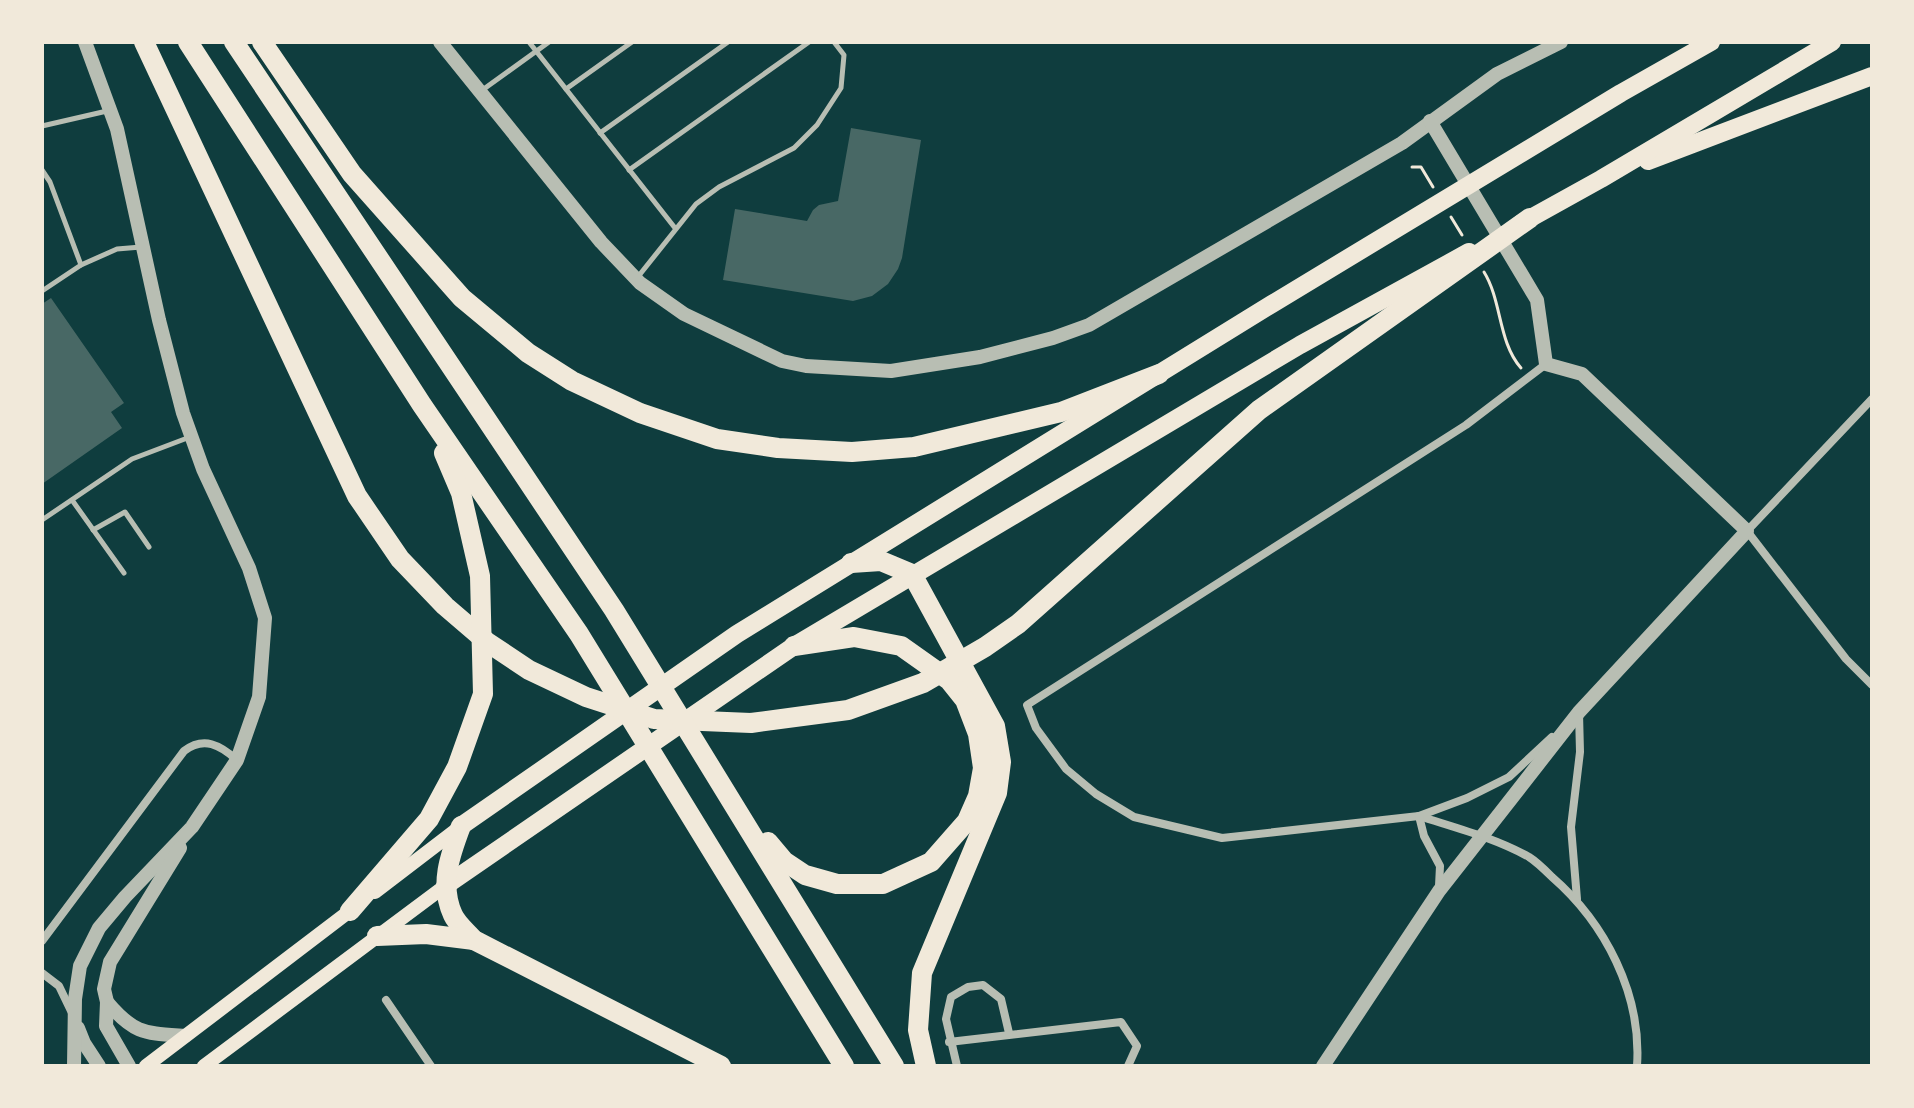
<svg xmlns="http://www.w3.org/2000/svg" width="1914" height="1108" viewBox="0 0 1914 1108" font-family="'Playfair Display',serif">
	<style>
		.building { fill: #486865 }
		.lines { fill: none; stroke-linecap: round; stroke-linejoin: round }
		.path { stroke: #f1e9da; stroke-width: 3 }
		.service { stroke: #b8beb3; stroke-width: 5 }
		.minor { stroke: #b8beb3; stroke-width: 8 }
		.tertiary { stroke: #b8beb3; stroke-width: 14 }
		.secondary { stroke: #f1e9da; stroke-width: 14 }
		.trunk { stroke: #f1e9da; stroke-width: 18 }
		.motorway { stroke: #f1e9da; stroke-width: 20 }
	</style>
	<rect width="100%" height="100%" fill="#0f3d3e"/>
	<g class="building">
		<polygon points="851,128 921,140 902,258 898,269 888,284 872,296 853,301 723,280 735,209 807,221 813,210 819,205 838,201"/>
		<polygon points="51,298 124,403 111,412 122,428 42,484 42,304"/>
	</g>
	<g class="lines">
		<g class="path">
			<polyline points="1412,167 1421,167 1433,187"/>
			<polyline points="1451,217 1462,235"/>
			<path d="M1484,272C1502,301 1498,342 1521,368"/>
		</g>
		<g class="service">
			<polyline points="529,42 675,228"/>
			<polyline points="566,89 632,42"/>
			<polyline points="481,91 549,42"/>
			<polyline points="42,126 107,111"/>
			<polyline points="600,133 728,42"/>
			<polyline points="42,170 50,182 81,265 42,291"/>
			<polyline points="629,170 809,42"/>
			<polyline points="81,265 117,249 141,247"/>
			<polyline points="637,278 696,204 719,187 794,148 817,125 841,88 844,55 834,42"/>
			<polyline points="72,500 124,573"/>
			<polyline points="42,520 132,459 190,437"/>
			<polyline points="93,530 125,512 149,547"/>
		</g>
		<g class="minor">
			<polyline points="1546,364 1466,425 1027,705 1036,728 1066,769 1096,794 1134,817 1222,838 1419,816 1467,798 1509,777 1552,737"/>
			<polyline points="1872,399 1747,531 1846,659 1872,685"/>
			<path d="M1419,816C1456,828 1495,838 1529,857C1537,862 1545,870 1552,877C1605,923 1642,994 1637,1066"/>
			<polyline points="1419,816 1424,836 1440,866 1439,886"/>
			<polyline points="1577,899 1571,827 1580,752 1579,713"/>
			<path d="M42,941L184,751C204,736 220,745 237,760"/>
			<polyline points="42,973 59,986 72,1013"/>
			<polyline points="386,1000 431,1066"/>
			<polyline points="949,1042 1121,1022 1137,1046 1128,1066"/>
			<polyline points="957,1066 946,1019 951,997 968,987 983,985 1001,999 1009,1033"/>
		</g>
		<g class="tertiary">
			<polyline points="440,42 601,242 640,283 684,314 782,361 806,366 891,371 980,357 1053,338 1089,325 1402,143 1497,74 1561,42"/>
			<path d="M107,1002C134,1034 144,1033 185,1036"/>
			<polyline points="78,1028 84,1043 99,1066"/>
			<polyline points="74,1066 75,999 80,966 99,928 125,897 192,827 237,760 259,697 265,618 249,568 203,469 183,413 159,320 117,129 85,42"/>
			<polyline points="129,1066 106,1026 107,1002 104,989 110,962 180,848"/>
			<polyline points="1323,1066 1439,891 1579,712 1747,531 1582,374 1546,364 1537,300 1430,121"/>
		</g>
		<g class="secondary">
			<polyline points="375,892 460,827"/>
			<polyline points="146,1066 355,907"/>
			<polyline points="204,1066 445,886"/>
		</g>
		<g class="trunk">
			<polyline points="1648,161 1872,76"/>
			<polyline points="1520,224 1601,179 1832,42"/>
			<polyline points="461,826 737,634 1272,304 1621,93 1711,42"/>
			<polyline points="445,886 794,646 1300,345 1469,252"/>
		</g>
		<g class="motorway">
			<polyline points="144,42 357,496 400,559 445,606 487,642 529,670 586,697 654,719 751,723 848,710 923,683 985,647 1018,624 1259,410 1530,218"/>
			<polyline points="188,42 422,405 579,634 844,1066"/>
			<polyline points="234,42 614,610 894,1066"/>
			<polyline points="262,42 352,174 462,298 528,353 572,381 640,413 717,439 778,448 852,452 914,447 1061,412 1159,374"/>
			<polyline points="851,563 881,561 912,574 995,726 1001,762 997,793 922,973 918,1030 926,1066"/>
			<path d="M461,826C450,855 439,885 453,915C457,924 467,932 474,940L721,1066"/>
			<polyline points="768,842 784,861 805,875 837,884 883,884 931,862 967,821 978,796 983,768 978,734 965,700 949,680 901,646 854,637 794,646"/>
			<polyline points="350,911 429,819 457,767 483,694 480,576 461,493 444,453"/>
			<polyline points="377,936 426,934 474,940"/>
		</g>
	</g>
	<rect width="1914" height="1108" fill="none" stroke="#f1e9da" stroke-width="88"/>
</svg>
